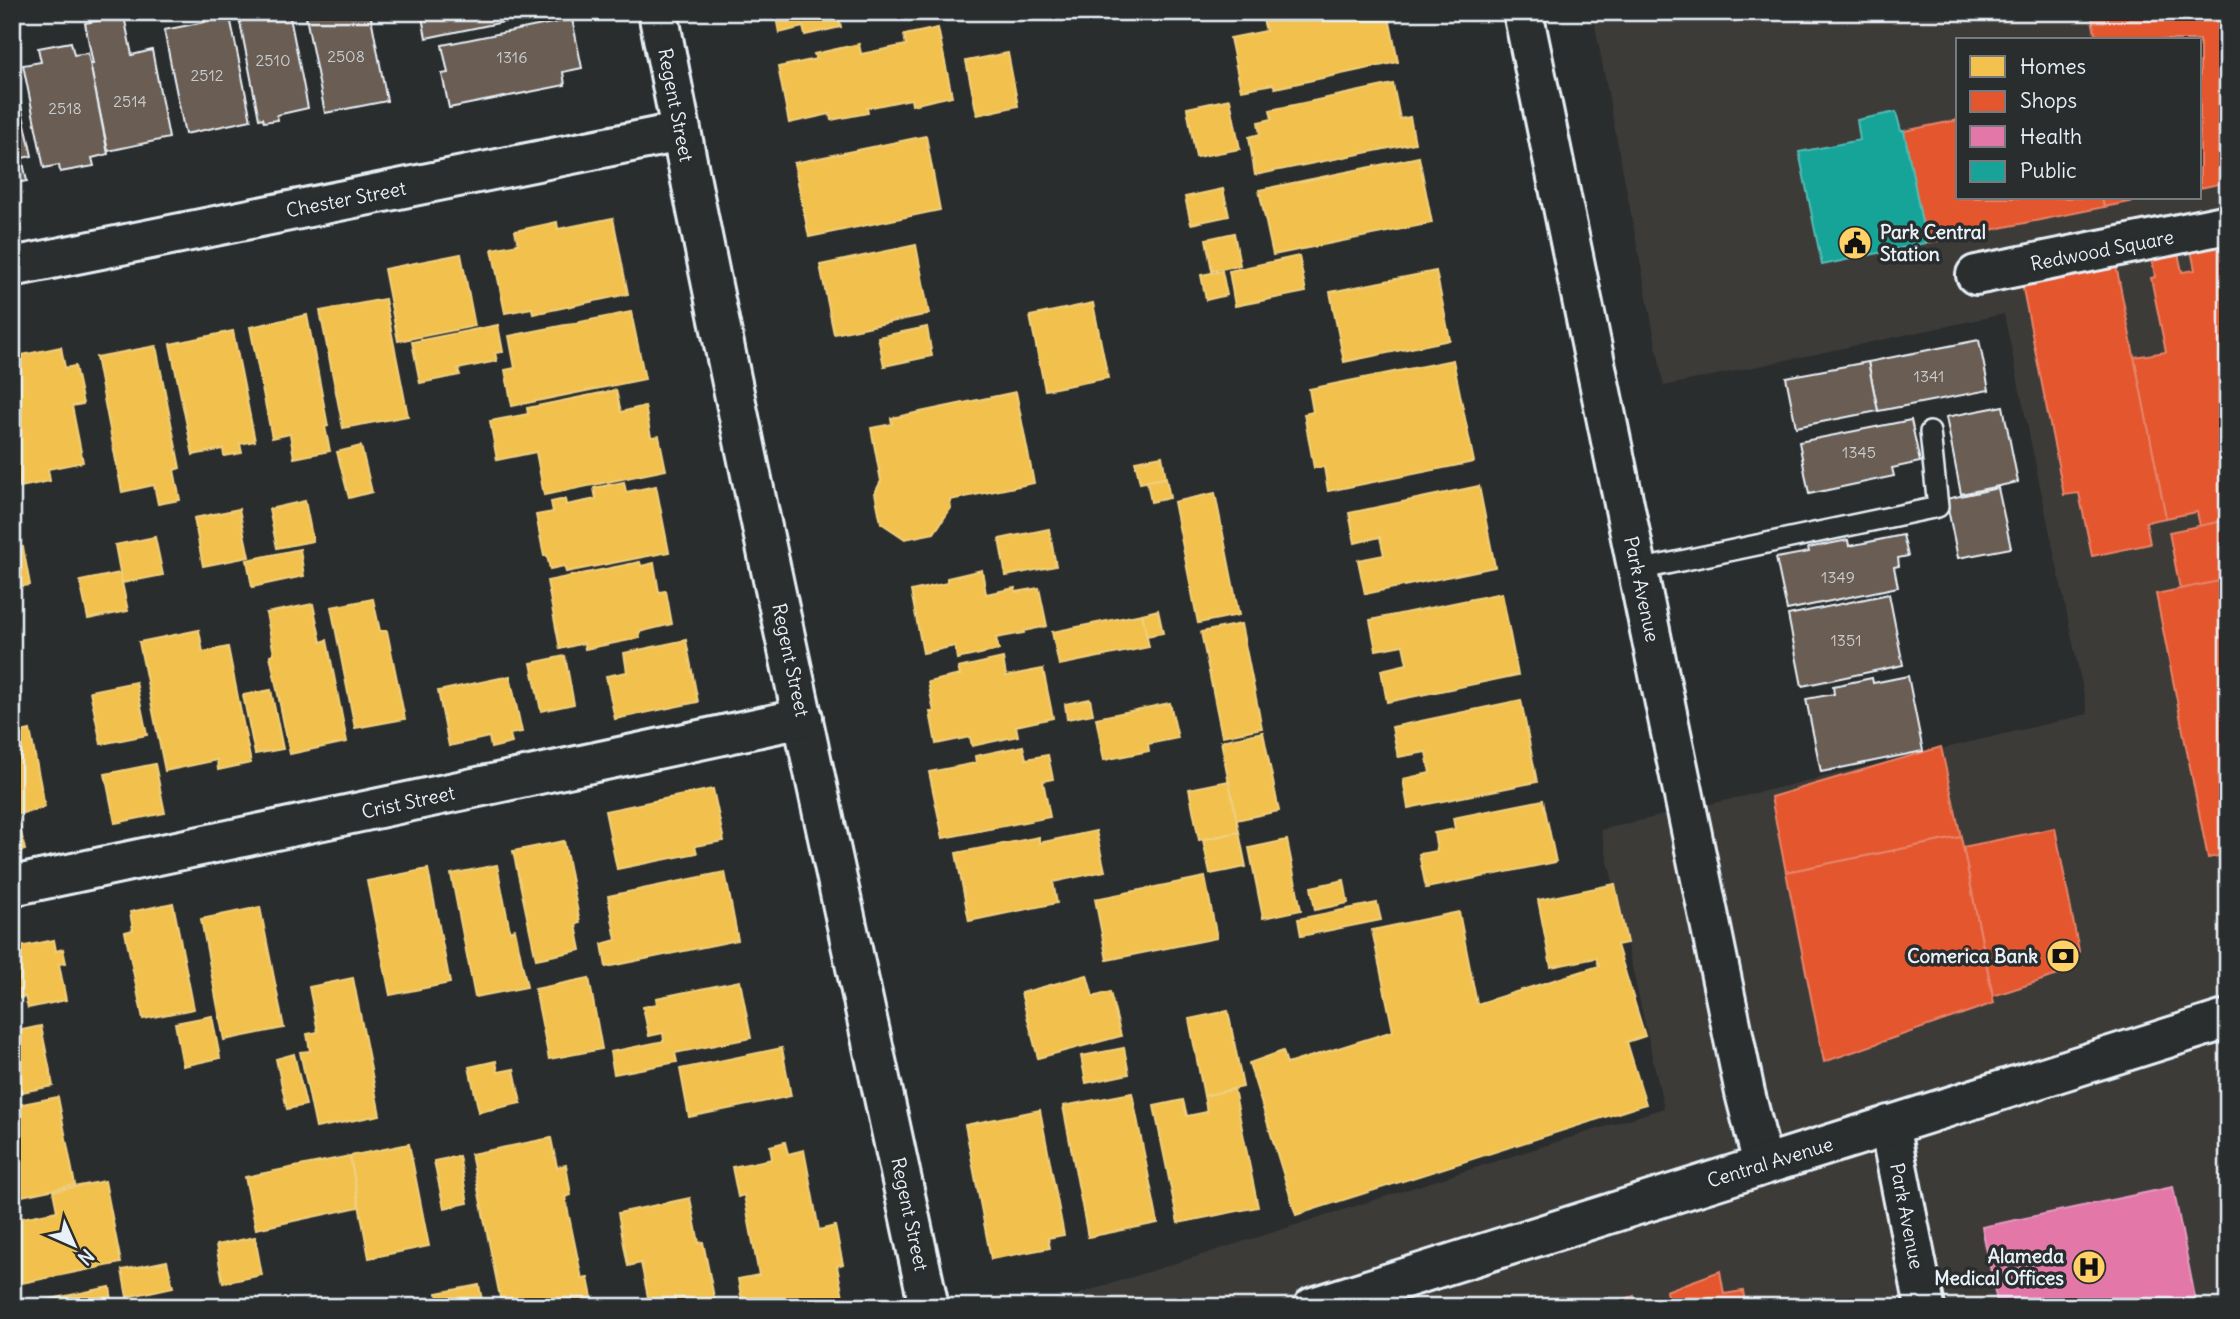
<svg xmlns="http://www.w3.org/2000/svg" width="2240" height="1319" viewBox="0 0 2240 1319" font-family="Delius,sans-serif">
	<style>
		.built { fill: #3e3b39; fill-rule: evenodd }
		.homes { fill: #f2c14e; stroke: #efcf81; stroke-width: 2 }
		.shops { fill: #e4572e; stroke: #e5856b; stroke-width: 2 }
		.health { fill: #e377a8; stroke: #e49cc0; stroke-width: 2 }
		.public { fill: #17a398; stroke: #56bab5; stroke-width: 2 }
		.building { fill: #6b5d52; stroke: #e8f1f8; stroke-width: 2 }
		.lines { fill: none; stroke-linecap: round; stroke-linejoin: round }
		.lane-casing { stroke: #e8f1f8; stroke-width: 24 }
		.street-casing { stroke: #e8f1f8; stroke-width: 44 }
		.secondary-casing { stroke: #e8f1f8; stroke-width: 44 }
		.lane { stroke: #2a2d2e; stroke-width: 19 }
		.street { stroke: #2a2d2e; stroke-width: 38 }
		.secondary { stroke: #2a2d2e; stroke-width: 38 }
		.labels { text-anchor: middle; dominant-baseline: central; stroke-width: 7; stroke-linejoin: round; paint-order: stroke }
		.number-label { font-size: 16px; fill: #c9ccce }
		.street-label { font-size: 19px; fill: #e8f1f8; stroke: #2a2d2e }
		.poi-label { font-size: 19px; font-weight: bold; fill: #e8f1f8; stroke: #2a2d2e; text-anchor: end }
	</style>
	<rect width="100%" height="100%" fill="#2a2d2e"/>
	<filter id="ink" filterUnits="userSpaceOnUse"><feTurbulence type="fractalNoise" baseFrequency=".0143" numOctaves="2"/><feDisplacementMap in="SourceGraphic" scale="14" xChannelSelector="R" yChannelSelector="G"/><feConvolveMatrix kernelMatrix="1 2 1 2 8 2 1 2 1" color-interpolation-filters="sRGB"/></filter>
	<g filter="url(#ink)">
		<path class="built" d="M1628,12H2228V1307H1038L1664,1108L1601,830L2088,714L2004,314L1664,386L1594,20ZM1958,40H2200V198H1958Z"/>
		<g class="homes">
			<polygon points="775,12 876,12 839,19 841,27 805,35 803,27 779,33"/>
			<polygon points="1282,12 1388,12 1398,62 1275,88 1273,84 1241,90 1230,38 1266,31 1262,16"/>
			<polygon points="938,28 952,96 912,105 911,99 867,108 868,113 831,120 830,114 789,123 778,67 816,59 814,54 859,44 861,54 906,45 904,35"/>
			<polygon points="1008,53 1018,106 977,115 966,61"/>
			<polygon points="1393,84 1400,119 1410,117 1415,143 1255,175 1249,137 1260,134 1258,122 1272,119 1270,110"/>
			<polygon points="1230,99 1240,149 1196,157 1187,108"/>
			<polygon points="926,136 940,210 809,237 794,163"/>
			<polygon points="1419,157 1432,223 1273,255 1259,190"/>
			<polygon points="1223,189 1229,216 1191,224 1185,197"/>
			<polygon points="613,218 628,294 533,314 532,308 505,313 492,249 518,244 515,231 557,222 558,229"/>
			<polygon points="1234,233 1240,265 1212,271 1206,239"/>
			<polygon points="916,245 929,314 834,334 820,265"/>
			<polygon points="461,254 475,326 398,341 384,269"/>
			<polygon points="1299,256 1306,292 1235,306 1229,271"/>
			<polygon points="1222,271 1227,295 1206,300 1201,275"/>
			<polygon points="1436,271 1450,340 1344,362 1330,292"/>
			<polygon points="385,299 408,416 343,428 320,311"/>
			<polygon points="1093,303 1108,378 1045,390 1030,316"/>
			<polygon points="631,312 645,379 512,406 505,370 515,368 509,336"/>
			<polygon points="307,315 328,426 325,427 330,451 294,458 290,434 272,438 250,327"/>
			<polygon points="498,325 503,352 495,353 497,361 458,369 460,375 420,383 412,342"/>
			<polygon points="927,327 932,356 884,366 878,337"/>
			<polygon points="233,331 255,441 240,444 242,453 224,456 223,449 193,455 170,344"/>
			<polygon points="156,346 180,468 174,470 180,500 158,504 154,485 122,492 96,357"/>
			<polygon points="61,347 65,368 75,366 83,404 72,406 83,462 48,469 50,481 20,487 12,447 12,357"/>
			<polygon points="1453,360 1474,462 1328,491 1324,467 1314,468 1304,414 1313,412 1309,389"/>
			<polygon points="616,390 621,412 645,406 651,437 659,436 666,470 544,495 536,452 497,460 490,421 528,414 527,408"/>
			<polygon points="1016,392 1034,483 950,500 951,508 934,533 905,539 881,523 875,493 881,481 871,428 892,424 891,418"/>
			<polygon points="361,446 372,492 349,498 337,452"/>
			<polygon points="1162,456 1166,478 1140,483 1135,461"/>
			<polygon points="1166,478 1170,498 1151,502 1147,481"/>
			<polygon points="624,482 626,492 656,486 669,552 566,572 564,566 550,569 547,556 544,556 536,515 553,512 551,502 565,499 566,505 596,499 594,488"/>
			<polygon points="1479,486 1495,567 1365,594 1358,560 1384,555 1380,537 1355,543 1349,513"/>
			<polygon points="1215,493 1239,615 1198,623 1174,502"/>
			<polygon points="305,501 313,541 277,548 269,509"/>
			<polygon points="239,509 249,557 203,566 194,518"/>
			<polygon points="1049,529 1056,566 1006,576 999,539"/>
			<polygon points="155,537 163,575 122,583 115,545"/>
			<polygon points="23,547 30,585 12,588 12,549"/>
			<polygon points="300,549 304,576 252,587 247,560"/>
			<polygon points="640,562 641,566 654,563 659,592 666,591 672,624 639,632 640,638 585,649 584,643 560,649 547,581"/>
			<polygon points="982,570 986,594 1015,588 1016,592 1039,588 1047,626 1024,631 1024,633 996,638 999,650 957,659 955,646 923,653 911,591 947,583 947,578"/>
			<polygon points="120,573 128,611 88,619 80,581"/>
			<polygon points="1502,593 1518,675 1387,702 1381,670 1407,664 1403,645 1376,650 1370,620"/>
			<polygon points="373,599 380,631 387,631 405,719 355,728 331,607"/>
			<polygon points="313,604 321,642 327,640 347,742 290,754 270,655 274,654 266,613"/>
			<polygon points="1158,610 1163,633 1146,636 1142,614"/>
			<polygon points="1142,614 1149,647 1059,665 1052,632"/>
			<polygon points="1241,624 1262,728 1222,736 1201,632"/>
			<polygon points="199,630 203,652 228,647 251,763 218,770 217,760 165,771 139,642"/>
			<polygon points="686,640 698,702 615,719 606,676 627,672 624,653"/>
			<polygon points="12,652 21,698 12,700"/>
			<polygon points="565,656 574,704 541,711 531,663"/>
			<polygon points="1003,658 1006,676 1043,669 1053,718 1016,726 1018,736 972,746 970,737 936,744 930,712 934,712 928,682 960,675 958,668"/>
			<polygon points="510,676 522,732 510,734 512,743 491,748 489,737 449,746 438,691"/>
			<polygon points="136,682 147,735 101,744 90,691"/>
			<polygon points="271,690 283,749 255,754 243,695"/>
			<polygon points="1090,699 1093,714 1067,719 1065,704"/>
			<polygon points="1521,700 1537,782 1408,808 1403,779 1430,773 1426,752 1398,757 1392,727"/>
			<polygon points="1170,703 1178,738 1148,744 1149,751 1104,760 1096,718"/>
			<polygon points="30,730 45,807 12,816 12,734"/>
			<polygon points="1263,732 1279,811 1236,820 1221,741"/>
			<polygon points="1023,746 1026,759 1048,755 1053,779 1043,781 1050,817 943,838 929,772 976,763 975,756"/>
			<polygon points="155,764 165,813 115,823 105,774"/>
			<polygon points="1229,781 1239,832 1199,840 1189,789"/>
			<polygon points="713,789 724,841 695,846 697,853 617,869 605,811"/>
			<polygon points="1543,800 1556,862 1426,888 1419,854 1437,851 1434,833 1455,829 1453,818"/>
			<polygon points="18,818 25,850 12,853 12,819"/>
			<polygon points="1096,831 1105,871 1053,882 1057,903 969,921 956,853 1039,837 1039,843"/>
			<polygon points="1239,832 1246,867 1210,874 1203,840"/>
			<polygon points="1287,840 1301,910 1263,918 1249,848"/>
			<polygon points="564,841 580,923 576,925 581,950 536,959 513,851"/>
			<polygon points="497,865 510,931 515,929 527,987 475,997 451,874"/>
			<polygon points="428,869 450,983 390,995 367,881"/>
			<polygon points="725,872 738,940 606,967 602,944 616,940 608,896"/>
			<polygon points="1205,877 1217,938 1107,960 1095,899"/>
			<polygon points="1344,880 1348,903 1315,910 1311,887"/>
			<polygon points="1615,884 1627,943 1617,945 1645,1036 1627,1042 1646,1104 1296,1215 1249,1063 1283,1051 1287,1064 1393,1031 1372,930 1459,912 1477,1004 1599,966 1596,958 1551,967 1538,900"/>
			<polygon points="173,903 194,1009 143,1019 125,932 133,930 130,912"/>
			<polygon points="1377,903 1381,920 1301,936 1298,919"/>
			<polygon points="260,907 284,1028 224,1040 201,919"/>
			<polygon points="54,940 56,951 63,949 66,963 59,964 66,1000 28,1008 25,997 12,1000 12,958 17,957 15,948"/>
			<polygon points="1087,975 1093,997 1110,992 1121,1036 1038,1058 1021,993"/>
			<polygon points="353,978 380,1115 316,1128 300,1052 310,1051 307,1034 318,1032 309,987"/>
			<polygon points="589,978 602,1049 549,1059 535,989"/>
			<polygon points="740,981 751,1038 675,1053 677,1062 614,1074 610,1052 664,1041 663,1033 649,1036 643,1007 657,1004 656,998"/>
			<polygon points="1228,1011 1243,1087 1204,1096 1189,1019"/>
			<polygon points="212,1016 220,1058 183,1066 175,1023"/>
			<polygon points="41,1026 53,1086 12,1094 12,1032"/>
			<polygon points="782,1048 791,1096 689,1117 680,1069"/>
			<polygon points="1124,1048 1129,1074 1086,1083 1081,1056"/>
			<polygon points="294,1054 306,1105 287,1109 276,1059"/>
			<polygon points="496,1061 498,1072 514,1069 521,1103 479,1112 469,1067"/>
			<polygon points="1234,1089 1258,1207 1178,1223 1154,1106 1183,1100 1187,1116 1207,1112 1204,1096"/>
			<polygon points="1132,1093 1158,1223 1088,1237 1063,1106"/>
			<polygon points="58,1097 75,1185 12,1198 12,1113 18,1112 17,1105"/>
			<polygon points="1040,1110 1064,1235 1048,1238 1050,1248 991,1259 965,1125"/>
			<polygon points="551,1138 557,1167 566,1165 571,1195 565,1197 582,1279 588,1278 594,1307 502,1307 471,1154"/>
			<polygon points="785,1142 788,1154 804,1150 819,1230 835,1226 843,1264 837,1266 845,1307 743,1307 738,1279 759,1275 744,1195 738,1197 732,1167 772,1159 770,1146"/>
			<polygon points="409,1144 429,1246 369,1258 350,1156"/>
			<polygon points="350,1156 359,1207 256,1229 245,1177"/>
			<polygon points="459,1156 468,1203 444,1208 434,1161"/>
			<polygon points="105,1181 121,1263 12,1285 12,1220 57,1211 53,1191"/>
			<polygon points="690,1198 699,1243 703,1242 716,1307 650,1307 641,1263 628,1266 618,1213"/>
			<polygon points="255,1237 262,1275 223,1283 216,1245"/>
			<polygon points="167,1261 173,1287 127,1297 122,1270"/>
			<polygon points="479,1285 483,1305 490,1304 490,1307 440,1307 437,1293"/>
			<polygon points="110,1287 113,1307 12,1307"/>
			<polygon points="370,1302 371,1307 347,1307"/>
		</g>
		<g class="shops">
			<polygon points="2091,12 2228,12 2228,182 2200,188 2200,40 2096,40"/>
			<polygon points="1958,120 1958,198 2102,198 2104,207 1926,243 1904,131"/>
			<polygon points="2102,198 2150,198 2104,207"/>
			<polygon points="2228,238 2228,520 2200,526 2197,512 2166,518 2134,357 2166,352 2151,278 2155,277 2151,253 2177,248 2182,272 2195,270 2190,245"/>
			<polygon points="2115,260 2166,518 2146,522 2150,544 2092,556 2079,493 2064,495 2021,279"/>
			<polygon points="2228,520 2228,580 2180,589 2169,532"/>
			<polygon points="2224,580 2228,580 2228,854 2208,858 2156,594"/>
			<polygon points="1941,747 1961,837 1786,872 1771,797"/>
			<polygon points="2055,828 2079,951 2073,966 2064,973 1993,996 1963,847"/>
			<polygon points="1961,837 1994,1003 1824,1062 1786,872"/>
			<polygon points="1720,1271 1724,1294 1743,1291 1746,1307 1669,1307 1666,1291"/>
			<polygon points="1634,1296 1636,1307 1599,1307"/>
		</g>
		<polygon class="health" points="2173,1187 2197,1307 1998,1307 1982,1227"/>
		<polygon class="public" points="1896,112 1901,131 1904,131 1926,243 1822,265 1799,152 1860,140 1857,120"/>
		<g class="building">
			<polygon points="203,12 229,12 251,120 185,134 164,30 205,22"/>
			<polygon points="238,12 289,12 308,108 277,115 278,120 264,122 263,118 259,119"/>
			<polygon points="305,12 370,12 387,101 325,113"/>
			<polygon points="421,12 552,12 426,38"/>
			<polygon points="124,16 132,55 152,50 169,138 108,151 90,64 93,64 85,23"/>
			<polygon points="572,19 582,68 563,72 565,85 449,108 442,74 448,73 442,45"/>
			<polygon points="71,42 74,55 88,53 108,154 92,158 94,166 60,172 59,165 44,168 23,65 41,62 38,48"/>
			<polygon points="12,64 32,156 22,158 27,181 12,184"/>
			<polygon points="1979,340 1989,390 1878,411 1868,362"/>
			<polygon points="1868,362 1878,411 1796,427 1786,377"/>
			<polygon points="2003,406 2018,482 1961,494 1946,417"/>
			<polygon points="1911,420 1920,462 1892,468 1894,476 1809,494 1799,442"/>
			<polygon points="1998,488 2011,548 1958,558 1946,499"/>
			<polygon points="1903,535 1908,556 1898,558 1899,566 1894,567 1898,587 1787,610 1776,558 1809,552 1808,548 1848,540 1849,546"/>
			<polygon points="1889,594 1903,665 1802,686 1788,615"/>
			<polygon points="1908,676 1923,751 1821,772 1806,699 1834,694 1833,686 1872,678 1873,683"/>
		</g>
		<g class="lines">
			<defs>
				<polyline id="lane" points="1638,570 1938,507 1930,432"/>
				<g id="street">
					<path d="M658,12C741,445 837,876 929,1307"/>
					<polyline points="1523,12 1745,1093 1763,1164"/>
					<polyline points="12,267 681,132"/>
					<polyline points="1976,275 2228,224"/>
					<polyline points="12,886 803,718"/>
					<polyline points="1889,1125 1925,1307"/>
				</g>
				<polyline id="secondary" points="1313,1307 2228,1019"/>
			</defs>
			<use href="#lane" class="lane-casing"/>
			<use href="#street" class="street-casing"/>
			<use href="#secondary" class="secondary-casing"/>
			<use href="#lane" class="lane"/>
			<use href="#street" class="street"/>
			<use href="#secondary" class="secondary"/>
		</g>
	</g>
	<defs>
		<symbol id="civic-disc" viewBox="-11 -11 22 22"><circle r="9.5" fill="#ffd166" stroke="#2a2d2e"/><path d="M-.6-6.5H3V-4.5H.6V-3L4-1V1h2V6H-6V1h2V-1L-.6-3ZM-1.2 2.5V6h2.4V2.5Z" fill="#111"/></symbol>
		<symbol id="bank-disc" viewBox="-11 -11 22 22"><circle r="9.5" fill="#ffd166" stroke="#2a2d2e"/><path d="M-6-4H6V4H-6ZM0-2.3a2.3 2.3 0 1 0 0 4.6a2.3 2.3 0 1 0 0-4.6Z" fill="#111"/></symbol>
		<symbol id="hospital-disc" viewBox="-11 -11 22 22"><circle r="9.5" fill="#ffd166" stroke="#2a2d2e"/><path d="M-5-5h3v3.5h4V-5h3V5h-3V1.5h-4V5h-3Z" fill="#111"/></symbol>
	</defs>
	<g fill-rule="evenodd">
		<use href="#civic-disc" x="1836" y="224" width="38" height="38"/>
		<use href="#bank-disc" x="2044" y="937" width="38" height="38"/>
		<use href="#hospital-disc" x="2070" y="1248" width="38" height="38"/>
	</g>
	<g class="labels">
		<g class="number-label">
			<text x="346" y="56">2508</text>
			<text x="512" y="57">1316</text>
			<text x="273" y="60">2510</text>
			<text x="207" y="75">2512</text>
			<text x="130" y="101">2514</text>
			<text x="65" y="108">2518</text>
			<text x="1929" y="376">1341</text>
			<text x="1859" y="452">1345</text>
			<text x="1838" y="577">1349</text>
			<text x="1846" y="640">1351</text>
		</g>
		<g class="street-label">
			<text transform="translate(676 105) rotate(79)">Regent Street</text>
			<text transform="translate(346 199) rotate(-11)">Chester Street</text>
			<text transform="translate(2102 250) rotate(-11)">Redwood Square</text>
			<text transform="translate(1642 589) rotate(78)">Park Avenue</text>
			<text transform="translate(791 660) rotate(78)">Regent Street</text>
			<text transform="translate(408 802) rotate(-12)">Crist Street</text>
			<text transform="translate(1770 1162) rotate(-17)">Central Avenue</text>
			<text transform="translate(910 1214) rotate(78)">Regent Street</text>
			<text transform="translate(1907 1216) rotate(79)">Park Avenue</text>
		</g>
		<g class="poi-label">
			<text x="1880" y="232" text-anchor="start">Park Central<tspan x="1880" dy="22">Station</tspan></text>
			<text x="2038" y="956">Comerica Bank</text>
			<text x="2064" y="1256">Alameda<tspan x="2064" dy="22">Medical Offices</tspan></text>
		</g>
	</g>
	<rect width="2240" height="1319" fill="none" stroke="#2a2d2e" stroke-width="42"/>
	<rect x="21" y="21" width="2198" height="1277" fill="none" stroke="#e8f1f8" stroke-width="2.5" filter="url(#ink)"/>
	<rect x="1956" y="38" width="245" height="161" fill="#2a2d2e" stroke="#767b7f" stroke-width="2"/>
	<rect x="1970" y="56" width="35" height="21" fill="#f2c14e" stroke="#767b7f" stroke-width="2"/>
	<text x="2020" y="74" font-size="21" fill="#e8f1f8">Homes</text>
	<rect x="1970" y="91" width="35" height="21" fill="#e4572e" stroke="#767b7f" stroke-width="2"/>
	<text x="2020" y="108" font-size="21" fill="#e8f1f8">Shops</text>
	<rect x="1970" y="126" width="35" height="21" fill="#e377a8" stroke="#767b7f" stroke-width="2"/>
	<text x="2020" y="144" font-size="21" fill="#e8f1f8">Health</text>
	<rect x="1970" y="161" width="35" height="21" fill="#17a398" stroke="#767b7f" stroke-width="2"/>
	<text x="2020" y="178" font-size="21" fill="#e8f1f8">Public</text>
	<g transform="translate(74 1245) rotate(135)" stroke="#2a2d2e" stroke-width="5" paint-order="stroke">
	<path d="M0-5L12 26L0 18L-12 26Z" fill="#e8f1f8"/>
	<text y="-10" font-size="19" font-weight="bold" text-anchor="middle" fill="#e8f1f8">N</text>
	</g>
</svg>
